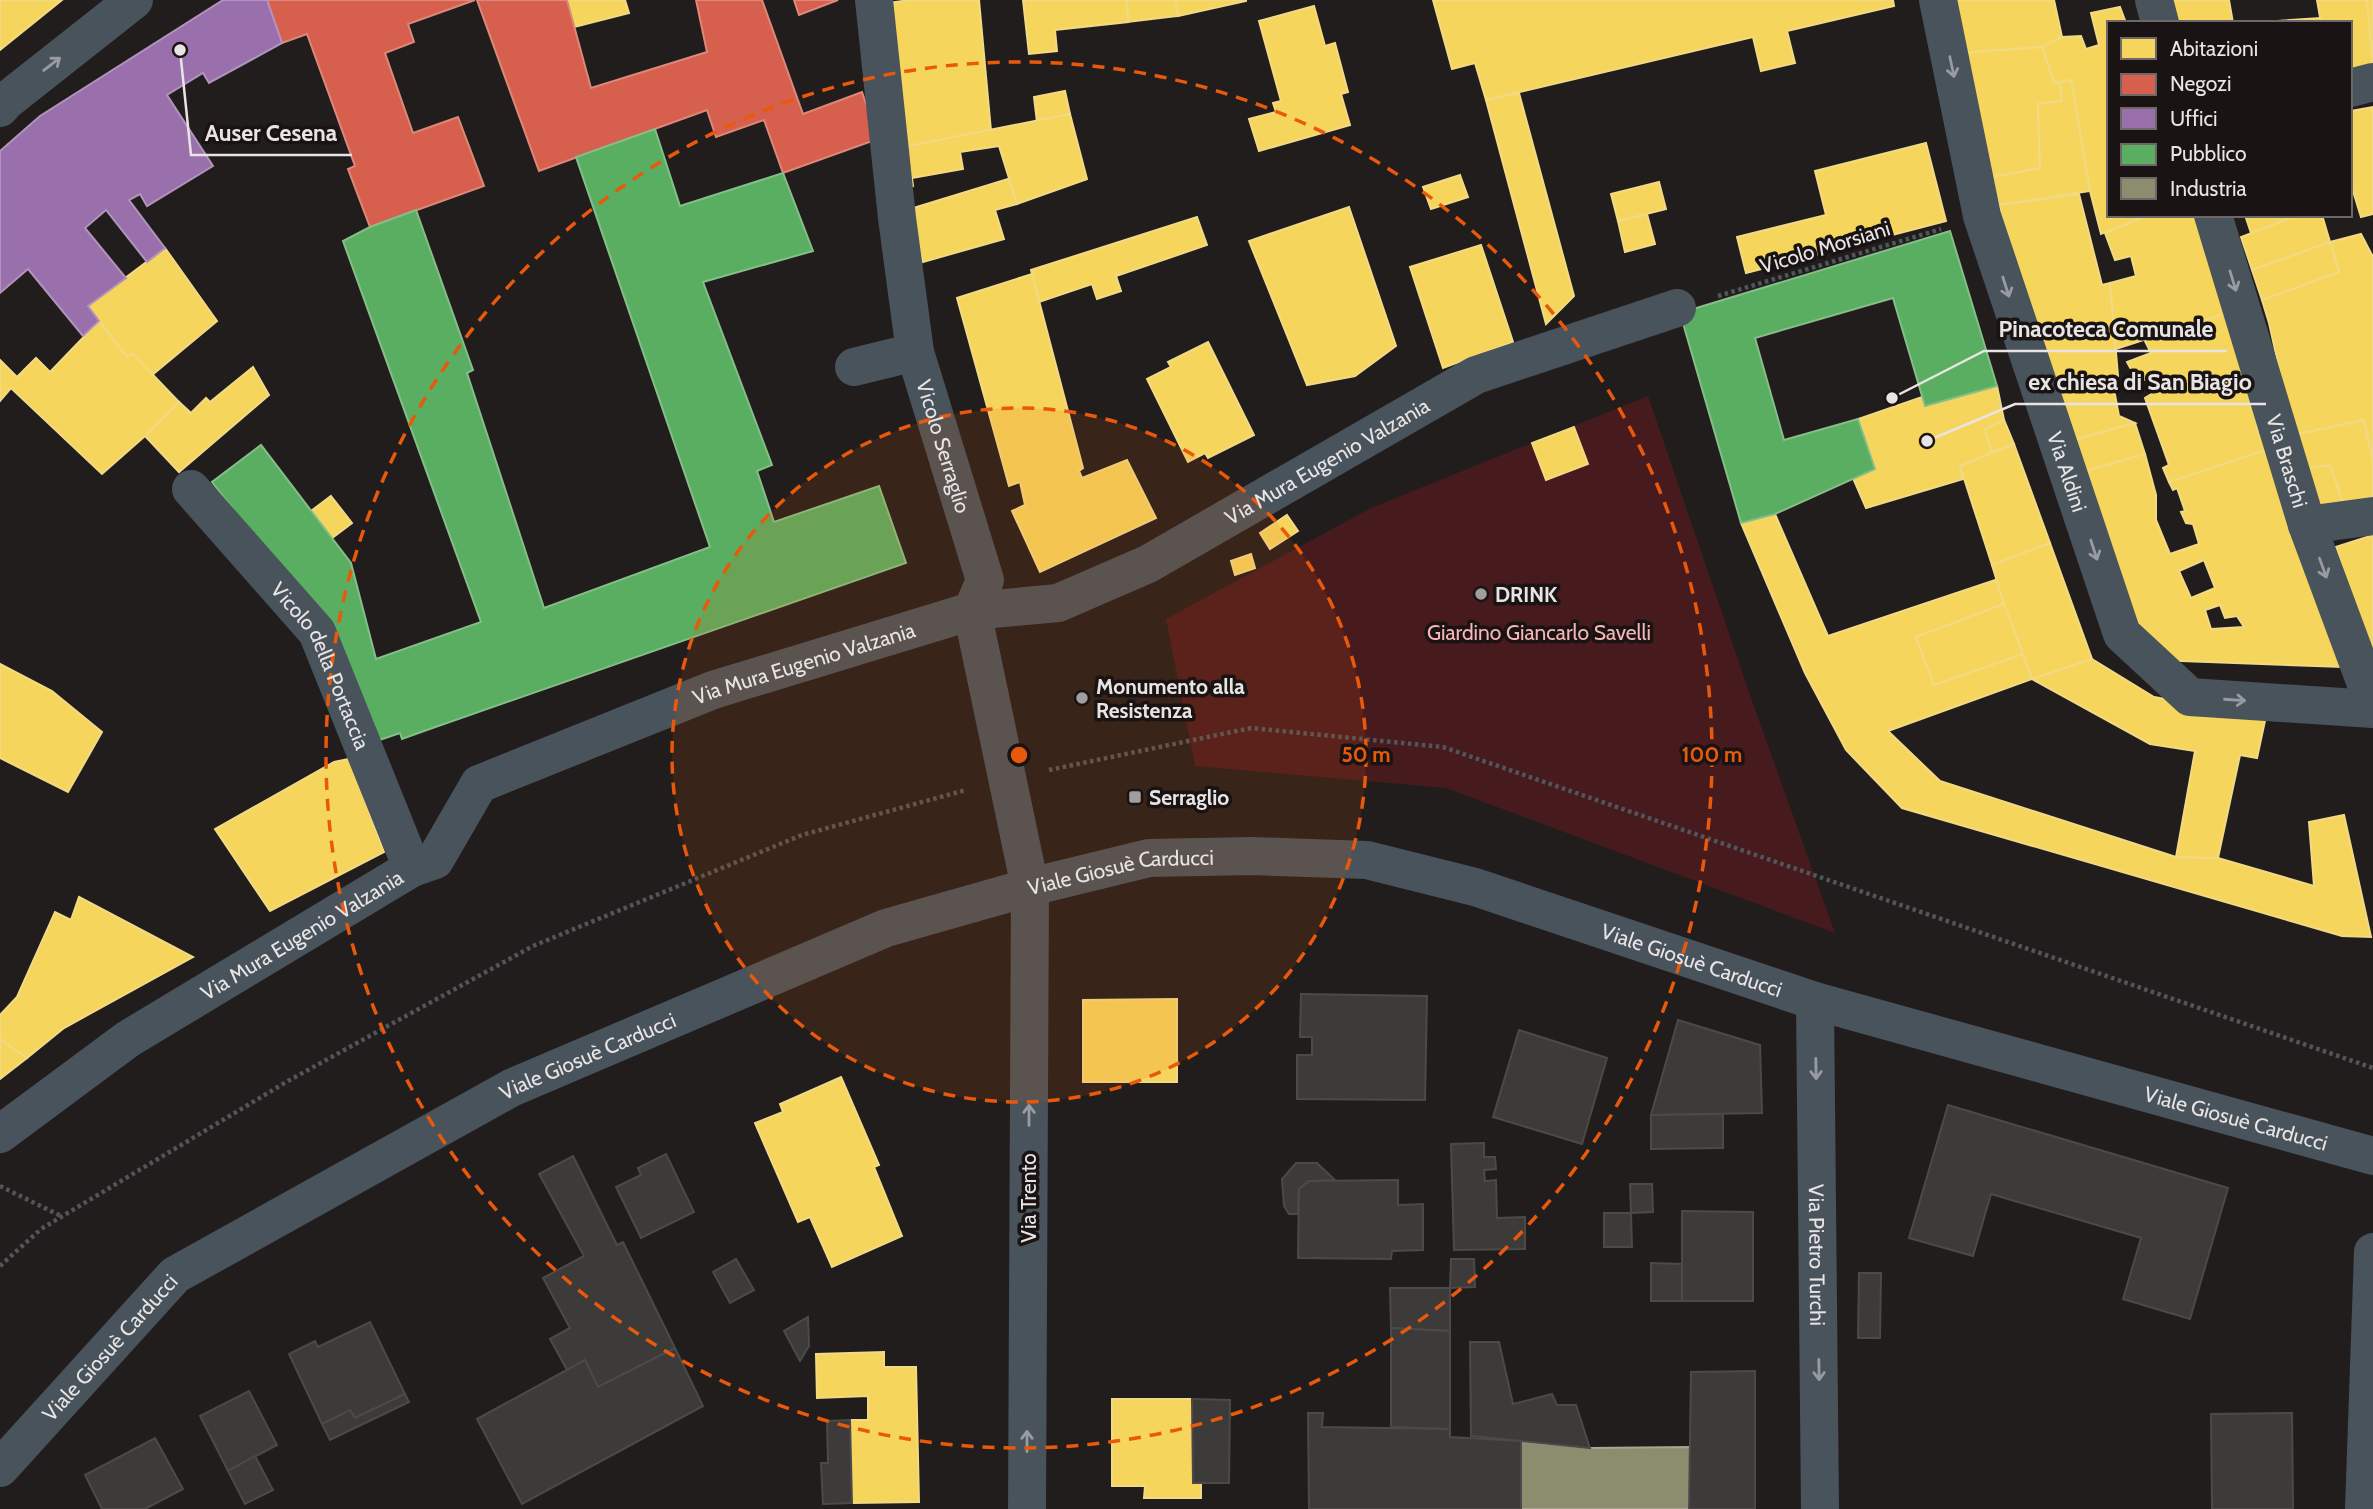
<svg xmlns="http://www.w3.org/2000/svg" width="2373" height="1509" viewBox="0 0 2373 1509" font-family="Cabin,sans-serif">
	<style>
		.green { fill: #471b1d }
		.homes { fill: #f6d55c; stroke: #f2da85; stroke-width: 2; fill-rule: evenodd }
		.shops { fill: #d6604d; stroke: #dc887a; stroke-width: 2 }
		.offices { fill: #9970ab; stroke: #b193bc; stroke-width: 2 }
		.public { fill: #5aae61; stroke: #85be88; stroke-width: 2 }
		.industry { fill: #8c8c6e; stroke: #a8a691; stroke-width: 2 }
		.building { fill: #3d3a3a; stroke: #4d4949; stroke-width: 2 }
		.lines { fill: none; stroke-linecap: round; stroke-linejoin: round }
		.path { stroke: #50565b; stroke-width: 4.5; stroke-dasharray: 3.5 3.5; stroke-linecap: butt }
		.minor { stroke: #48535b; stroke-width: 38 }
		.oneway { stroke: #989ca0 }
		.ring { fill: none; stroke: #e8590c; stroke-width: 3.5; stroke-dasharray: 12 9 }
		.poi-dot { fill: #a39e9e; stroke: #1a1313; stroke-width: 2.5 }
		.labels { text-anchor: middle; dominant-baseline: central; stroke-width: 7; stroke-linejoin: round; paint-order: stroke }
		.street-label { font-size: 21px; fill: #e9e4e4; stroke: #1a1313 }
		.poi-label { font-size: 21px; font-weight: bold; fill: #e9e4e4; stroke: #1a1313; text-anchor: start }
		.park-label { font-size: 21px; fill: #f6b6b5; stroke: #1a1313 }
		.centre { fill: #e8590c; stroke: #1a1313; stroke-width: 3.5 }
		.ring-label { font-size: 21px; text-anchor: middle; font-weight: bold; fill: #e8590c; stroke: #1a1313; stroke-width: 7; stroke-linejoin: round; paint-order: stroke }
		.leader { fill: none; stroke: #e9e4e4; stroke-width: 2.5 }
		.callout-dot { fill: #e9e4e4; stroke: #1a1313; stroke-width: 2.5 }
		.callout-label { font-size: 23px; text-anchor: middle; font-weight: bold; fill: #e9e4e4; stroke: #1a1313; stroke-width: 7; stroke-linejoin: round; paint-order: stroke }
	</style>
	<rect width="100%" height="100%" fill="#221d1d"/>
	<polygon class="green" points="1648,396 1751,698 1835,933 1446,788 1195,766 1166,619 1371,508"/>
	<g class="homes">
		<polygon points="0,0 62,0 0,50"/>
		<polygon points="567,0 625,0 629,13 574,27"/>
		<polygon points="910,0 979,0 991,131 898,148 880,4"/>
		<polygon points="1023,0 1127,0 1128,22 1055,30 1057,51 1029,54"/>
		<polygon points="1127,0 1176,0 1178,16 1128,22"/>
		<polygon points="1176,0 1246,0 1246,1 1178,16"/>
		<polygon points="1433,0 1893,0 1894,6 1787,31 1795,63 1761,71 1753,37 1486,100 1475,63 1452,69"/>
		<polygon points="1951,0 2054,0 2062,37 2042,47 1962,53"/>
		<polygon points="2167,0 2229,0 2233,23 2172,23"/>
		<polygon points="2317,0 2367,0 2373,65 2350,72 2350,23 2321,23"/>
		<polygon points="2367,0 2373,0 2373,65"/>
		<polygon points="1314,6 1325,46 1335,43 1348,92 1341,94 1350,125 1259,151 1249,119 1276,112 1273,103 1281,101 1259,21"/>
		<polygon points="2120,7 2126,23 2109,23 2109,215 2149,215 2101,234 2090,191 2071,80 2054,83 2042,47 2062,37 2081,36 2086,49 2099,45 2091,13"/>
		<polygon points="2320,18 2321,23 2248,23"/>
		<polygon points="2042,47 2054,83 2060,82 2062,101 2038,104 2040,168 1992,177 1962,53"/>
		<polygon points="2071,80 2090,191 1999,205 1992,177 2040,168 2038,104 2062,101 2060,82"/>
		<polygon points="1065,91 1070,114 1037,122 1034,97"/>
		<polygon points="1519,93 1574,296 1546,324 1486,100"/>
		<polygon points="2373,107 2373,214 2361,217 2350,181 2350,111"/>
		<polygon points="1070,114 1087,179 1017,204 999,146 960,152 963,169 912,178 913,186 903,187 898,148"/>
		<polygon points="1926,143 1946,221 1746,273 1737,237 1826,215 1815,171"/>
		<polygon points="1460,175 1468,197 1431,209 1423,187"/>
		<polygon points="1008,179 1017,204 995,210 1004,239 923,262 907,210"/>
		<polygon points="1659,182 1666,209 1618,221 1611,194"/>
		<polygon points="2079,194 2102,285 2110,283 2118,376 2048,395 1999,205"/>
		<polygon points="1349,207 1396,346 1355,376 1307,385 1249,241"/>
		<polygon points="1647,214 1655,244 1625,252 1618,221"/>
		<polygon points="2149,215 2196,215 2227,313 2116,349 2110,283 2136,276 2131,256 2115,260 2105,233"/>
		<polygon points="2245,215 2292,215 2293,217 2251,233"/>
		<polygon points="2292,215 2322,215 2330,242 2252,270 2241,237 2293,217"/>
		<polygon points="1197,217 1207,245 1116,276 1121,291 1097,299 1092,284 1039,302 1031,270"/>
		<polygon points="2361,234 2373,257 2373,462 2364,420 2294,435 2269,323 2262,300 2339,272 2330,242"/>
		<polygon points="2330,242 2339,272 2262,300 2252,270"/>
		<polygon points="1481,245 1513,342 1443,368 1410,267"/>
		<polygon points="165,248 217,321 152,375 133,354 127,357 88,306"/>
		<polygon points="1032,274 1083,468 1079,471 1082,478 1127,460 1156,518 1040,572 1012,511 1025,505 1020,482 1009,486 957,298"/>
		<polygon points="2227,313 2245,370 2259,435 2267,433 2272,448 2169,482 2163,468 2169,465 2145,398 2158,390 2153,379 2141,380 2135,371 2132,371 2127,362 2151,353 2145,341"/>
		<polygon points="99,321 127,357 133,354 179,402 145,436 102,474 11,388 0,401 0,360 17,377 36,358 50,372"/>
		<polygon points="1208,342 1254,435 1208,458 1205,453 1188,462 1147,379 1171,367 1168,362"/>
		<polygon points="253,367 269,395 179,472 145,436 179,402 191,413 206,398 210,402"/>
		<polygon points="2112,379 2119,416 2135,423 2062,443 2048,395"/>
		<polygon points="1997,386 2004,420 1985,429 1992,452 1960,466 1963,479 1866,508 1853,478 1875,469 1858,419 1922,397 1925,406"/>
		<polygon points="2004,420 2014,444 1992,452 1985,429"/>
		<polygon points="2364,420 2373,462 2373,497 2343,503 2330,465 2302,469 2294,435"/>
		<polygon points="2135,423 2145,454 2071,475 2062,443"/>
		<polygon points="1574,427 1588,464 1546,480 1532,443"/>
		<polygon points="2014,444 2050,543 1992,565 1960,466"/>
		<path d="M2272,448L2343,667L2155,660L2071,475L2145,454L2156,495V520L2170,554L2199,544L2193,524L2186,523L2181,512L2185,511L2177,488L2173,490L2169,482ZM2204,560L2215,588L2191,598L2179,571ZM2220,605L2225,618L2237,616L2244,627L2211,629L2205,610Z"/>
		<polygon points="2330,465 2343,503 2311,510 2302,469"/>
		<polygon points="331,496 352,523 332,538 311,511"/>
		<polygon points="1775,514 1828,636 1998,579 2004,604 1916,637 1934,685 2023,654 2032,679 1888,731 1940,781 2176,857 2218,858 2314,886 2309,822 2344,815 2371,937 2342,936 1902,808 1846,750 1805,673 1741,523"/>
		<polygon points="1287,515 1298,531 1270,549 1260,533"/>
		<polygon points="2373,535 2373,671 2336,547"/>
		<polygon points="2050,543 2092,659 2032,679 2004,604 1992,565"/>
		<polygon points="1251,554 1255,568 1235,575 1231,561"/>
		<polygon points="2004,604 2023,654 1934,685 1916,637"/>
		<polygon points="2092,659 2154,697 2266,716 2257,758 2240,755 2218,858 2176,857 2195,751 2150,744 2032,679"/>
		<polygon points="0,664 52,691 102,732 68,792 0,758"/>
		<polygon points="349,759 384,852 270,911 215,829 334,762"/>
		<polygon points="79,897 193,957 64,1028 27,1058 0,1039 0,1015 17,997 55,912 71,920"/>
		<polygon points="1177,999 1177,1082 1083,1082 1083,1000"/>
		<polygon points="0,1039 27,1058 0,1079"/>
		<polygon points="841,1077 879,1165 874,1167 902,1236 832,1267 810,1217 798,1222 755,1123 783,1112 780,1104"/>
		<polygon points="884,1352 884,1367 916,1367 919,1502 852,1503 850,1420 868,1420 868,1396 817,1398 816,1354"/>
		<polygon points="1112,1399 1192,1399 1193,1483 1201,1483 1201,1498 1144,1498 1145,1486 1112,1486"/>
	</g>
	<g class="shops">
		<polygon points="267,0 475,0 408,24 414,42 385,53 413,133 458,117 484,186 370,227 348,169 355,166 307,34 282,43"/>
		<polygon points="477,0 567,0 591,88 707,52 696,0 762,0 803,114 862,92 878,139 783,173 764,120 716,137 707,110 539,171"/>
		<polygon points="794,0 838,0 799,15"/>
	</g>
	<polygon class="offices" points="223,0 267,0 282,43 209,83 203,73 167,95 213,166 147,206 140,194 129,200 165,248 147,262 106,210 85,228 126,278 88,306 99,321 83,336 28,269 0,293 0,151 40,116"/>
	<g class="public">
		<polygon points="655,129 680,206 783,173 813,251 703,282 772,465 757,471 774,522 879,486 906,563 424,731 402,739 400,733 371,743 323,626 212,482 261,445 351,563 376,659 481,622 343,241 370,227 416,210 473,370 467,373 544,608 710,547 576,157"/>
		<polygon points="1950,231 1997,386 1925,406 1893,298 1755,338 1784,440 1858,419 1875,469 1775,514 1741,523 1680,313"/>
	</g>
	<polygon class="industry" points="1521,1441 1590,1448 1691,1447 1689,1509 1521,1509"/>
	<g class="building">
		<polygon points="1301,994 1427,996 1425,1100 1297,1099 1297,1055 1312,1055 1312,1037 1300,1037"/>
		<polygon points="1678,1020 1760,1045 1762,1113 1651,1115"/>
		<polygon points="1519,1030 1607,1058 1582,1144 1493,1117"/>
		<polygon points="1948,1105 2228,1188 2190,1319 2123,1299 2141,1238 1991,1194 1973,1256 1909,1238"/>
		<polygon points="1723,1114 1723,1148 1651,1149 1651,1115"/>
		<polygon points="1484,1143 1484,1157 1495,1157 1496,1169 1484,1170 1485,1181 1496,1180 1497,1218 1525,1217 1525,1249 1454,1250 1451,1144"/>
		<polygon points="666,1154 694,1212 641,1238 616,1187 641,1175 638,1168"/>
		<polygon points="573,1156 617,1245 623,1242 675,1348 598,1387 585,1360 567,1370 550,1339 570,1328 543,1278 584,1256 539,1174"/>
		<polygon points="1296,1163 1317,1163 1335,1180 1309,1181 1299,1189 1298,1214 1289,1214 1284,1206 1282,1179"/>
		<polygon points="1398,1180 1398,1205 1423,1204 1423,1250 1392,1251 1391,1259 1298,1258 1299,1189 1309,1181"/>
		<polygon points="1630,1184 1652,1184 1653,1212 1631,1213"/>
		<polygon points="1682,1211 1753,1212 1753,1301 1682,1301"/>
		<polygon points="1604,1213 1631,1213 1632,1247 1604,1247"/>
		<polygon points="736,1259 754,1290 730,1303 713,1272"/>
		<polygon points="1451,1259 1474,1259 1475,1287 1450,1288"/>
		<polygon points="1651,1263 1682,1264 1682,1301 1651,1301"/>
		<polygon points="1859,1273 1881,1273 1880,1338 1858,1338"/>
		<polygon points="1390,1288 1450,1288 1450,1331 1391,1328"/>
		<polygon points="808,1317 809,1346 800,1361 784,1331"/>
		<polygon points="370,1322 405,1394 355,1418 350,1410 322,1424 289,1354 315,1341 318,1347"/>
		<polygon points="1391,1328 1450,1331 1450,1429 1391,1427"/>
		<polygon points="1470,1342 1499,1342 1513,1404 1552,1394 1557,1405 1576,1405 1590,1448 1471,1436"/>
		<polygon points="675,1348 703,1406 522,1504 477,1419 585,1360 598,1387"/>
		<polygon points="1755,1371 1755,1509 1689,1509 1691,1372"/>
		<polygon points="249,1391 277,1445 228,1471 200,1416"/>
		<polygon points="405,1394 409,1402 330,1440 322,1424 350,1410 355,1418"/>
		<polygon points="1192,1399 1230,1400 1229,1483 1193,1483"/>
		<polygon points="1308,1413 1323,1413 1322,1427 1450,1429 1450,1437 1521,1441 1521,1509 1309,1509"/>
		<polygon points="2292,1413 2293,1509 2212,1509 2211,1414"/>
		<polygon points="850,1420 852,1503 823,1504 821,1463 828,1463 827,1421"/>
		<polygon points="155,1438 183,1489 145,1509 102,1509 85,1475"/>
		<polygon points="255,1456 273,1490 245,1504 228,1471"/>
	</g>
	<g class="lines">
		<g class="path">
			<polyline points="1718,296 1941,229"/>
			<polyline points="1049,770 1251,728 1443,747 2373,1068"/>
			<polyline points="0,1186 61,1216"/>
			<polyline points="0,1266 41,1229 288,1081 533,946 802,835 966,790"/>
		</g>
		<g class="minor">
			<path id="s1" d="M874,0L897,218L915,352L985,580L972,611L1030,887L1027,1509"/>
			<path id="s2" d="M1938,0L1982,216L2122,634L2190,697L2373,709"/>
			<polyline points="2154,0 2160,23"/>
			<polyline points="2350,88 2373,82"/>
			<polyline points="0,108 6,101 134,0"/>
			<path id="s3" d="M2213,215L2307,525L2373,703"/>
			<polyline points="854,367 915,352"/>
			<path id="s4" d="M191,489L317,632L412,868"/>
			<polyline points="2307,525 2373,516"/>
			<path id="s5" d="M1815,1001L1820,1509"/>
			<path id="s6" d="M0,1134L128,1039L412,868L435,860L479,784L713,690L972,611L1058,603L1148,564L1476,375L1677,308"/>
			<path id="s7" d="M0,1468L175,1275L511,1088L886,928L1030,887L1149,858L1252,856L1367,860L1475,887L1815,1001L2373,1156"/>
			<polyline points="2364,1509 2373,1252"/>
		</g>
	</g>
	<defs><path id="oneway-shaft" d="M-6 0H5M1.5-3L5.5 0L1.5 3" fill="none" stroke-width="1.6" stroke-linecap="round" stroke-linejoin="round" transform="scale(1.75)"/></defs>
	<g class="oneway">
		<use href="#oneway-shaft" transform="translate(52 64) rotate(-38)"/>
		<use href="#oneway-shaft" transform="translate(1952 67) rotate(78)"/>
		<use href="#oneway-shaft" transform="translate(2233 281) rotate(73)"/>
		<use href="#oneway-shaft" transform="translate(2006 287) rotate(72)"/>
		<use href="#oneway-shaft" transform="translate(2094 550) rotate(72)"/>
		<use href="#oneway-shaft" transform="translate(2323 568) rotate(70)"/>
		<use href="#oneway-shaft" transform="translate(2235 700) rotate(4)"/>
		<use href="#oneway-shaft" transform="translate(1816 1069) rotate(89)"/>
		<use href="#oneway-shaft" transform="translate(1029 1115) rotate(-90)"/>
		<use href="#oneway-shaft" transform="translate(1819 1370) rotate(89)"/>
		<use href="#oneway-shaft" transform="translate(1027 1441) rotate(-90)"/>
	</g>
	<circle cx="1019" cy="755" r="347" fill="#e8590c" fill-opacity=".12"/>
	<g class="ring">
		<circle cx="1019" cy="755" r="347"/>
		<circle cx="1019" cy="755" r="693"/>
	</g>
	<g class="poi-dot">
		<circle cx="1481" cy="594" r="7"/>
		<circle cx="1082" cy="698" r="7"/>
		<rect x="1128" y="790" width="14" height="14" rx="3.5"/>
	</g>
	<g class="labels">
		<g class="street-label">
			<text transform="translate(1825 247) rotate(-17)">Vicolo Morsiani</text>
			<text stroke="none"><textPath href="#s1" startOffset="453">Vicolo Serraglio</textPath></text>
			<text stroke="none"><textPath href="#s6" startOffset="1517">Via Mura Eugenio Valzania</textPath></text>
			<text stroke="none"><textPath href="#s3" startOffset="257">Via Braschi</textPath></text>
			<text stroke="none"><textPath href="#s2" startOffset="490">Via Aldini</textPath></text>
			<text stroke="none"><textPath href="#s6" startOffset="950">Via Mura Eugenio Valzania</textPath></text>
			<text stroke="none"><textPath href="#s4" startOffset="222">Vicolo della Portaccia</textPath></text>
			<text stroke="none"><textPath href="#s7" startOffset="1295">Viale Giosuè Carducci</textPath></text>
			<text stroke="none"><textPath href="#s6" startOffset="362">Via Mura Eugenio Valzania</textPath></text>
			<text stroke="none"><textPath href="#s7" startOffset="1883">Viale Giosuè Carducci</textPath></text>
			<text stroke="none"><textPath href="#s7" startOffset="728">Viale Giosuè Carducci</textPath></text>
			<text stroke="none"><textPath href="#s7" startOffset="2450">Viale Giosuè Carducci</textPath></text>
			<text transform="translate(1028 1198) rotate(-90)">Via Trento</text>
			<text stroke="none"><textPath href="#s5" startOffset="254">Via Pietro Turchi</textPath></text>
			<text stroke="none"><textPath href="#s7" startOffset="163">Viale Giosuè Carducci</textPath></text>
		</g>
		<g class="poi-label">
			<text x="1495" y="594">DRINK</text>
			<text x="1096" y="686">Monumento alla<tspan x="1096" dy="24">Resistenza</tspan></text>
			<text x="1149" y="797">Serraglio</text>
		</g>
		<g class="park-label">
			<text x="1539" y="632">Giardino Giancarlo Savelli</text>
		</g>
	</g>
	<circle cx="1019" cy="755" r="10" class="centre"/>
	<g class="ring-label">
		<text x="1366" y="762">50 m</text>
		<text x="1712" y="762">100 m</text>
	</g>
	<path class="leader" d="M180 50L191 155H352M1892 398L1984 351H2227M1927 441L2015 404H2266"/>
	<g class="callout-dot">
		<circle cx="180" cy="50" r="7"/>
		<circle cx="1892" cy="398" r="7"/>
		<circle cx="1927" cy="441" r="7"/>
	</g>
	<g class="callout-label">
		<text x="271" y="141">Auser Cesena</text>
		<text x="2106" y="337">Pinacoteca Comunale</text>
		<text x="2140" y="390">ex chiesa di San Biagio</text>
	</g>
	<rect x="2107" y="21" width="245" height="196" fill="#1a1313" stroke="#6d6767" stroke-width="2"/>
	<rect x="2121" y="38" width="35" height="21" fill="#f6d55c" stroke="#6d6767" stroke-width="2"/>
	<text x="2170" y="56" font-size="21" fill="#e9e4e4">Abitazioni</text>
	<rect x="2121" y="74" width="35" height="21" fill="#d6604d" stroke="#6d6767" stroke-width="2"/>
	<text x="2170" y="91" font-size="21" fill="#e9e4e4">Negozi</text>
	<rect x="2121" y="108" width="35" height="21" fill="#9970ab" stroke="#6d6767" stroke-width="2"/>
	<text x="2170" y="126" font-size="21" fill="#e9e4e4">Uffici</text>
	<rect x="2121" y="144" width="35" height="21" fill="#5aae61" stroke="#6d6767" stroke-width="2"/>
	<text x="2170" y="161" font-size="21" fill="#e9e4e4">Pubblico</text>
	<rect x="2121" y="178" width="35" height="21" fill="#8c8c6e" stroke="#6d6767" stroke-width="2"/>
	<text x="2170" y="196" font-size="21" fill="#e9e4e4">Industria</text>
</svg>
